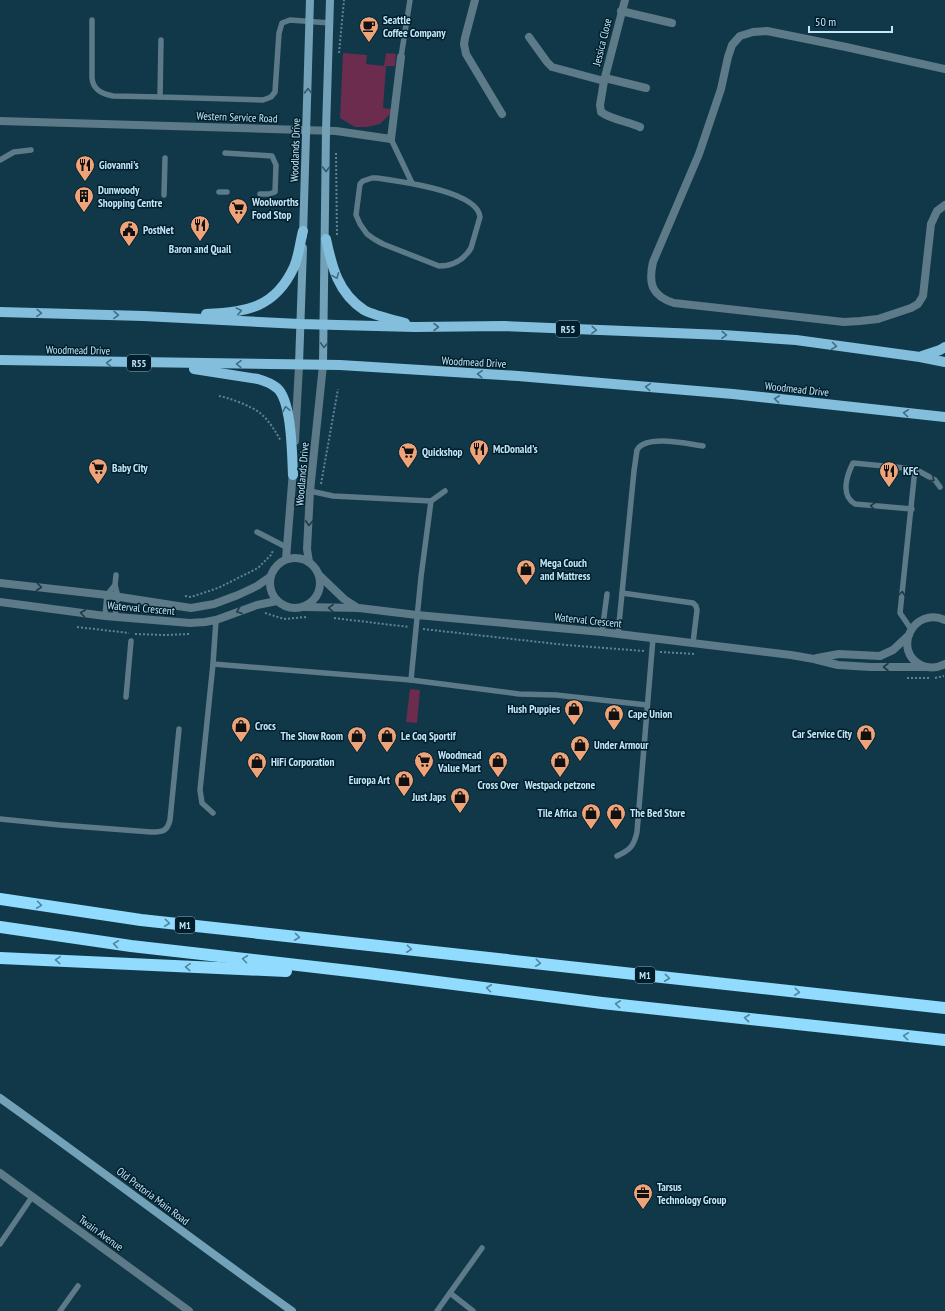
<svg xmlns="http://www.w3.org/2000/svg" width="945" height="1311" viewBox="0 0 945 1311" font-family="'PT Sans Narrow',sans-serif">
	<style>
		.green { fill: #6b2c4d }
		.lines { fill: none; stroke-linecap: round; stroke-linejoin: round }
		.path { stroke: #5e8395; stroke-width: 2; stroke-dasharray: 2 2; stroke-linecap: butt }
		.service { stroke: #5d7a88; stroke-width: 5.5 }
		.minor { stroke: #5d7a88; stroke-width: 8 }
		.secondary { stroke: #73a1b8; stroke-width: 8 }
		.primary { stroke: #83bfdc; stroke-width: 10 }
		.motorway { stroke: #91dbfe; stroke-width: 12 }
		.oneway { stroke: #34596a }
		.oneway2 { stroke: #426e84 }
		.oneway3 { stroke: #1c3a47 }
		.oneway4 { stroke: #50869f }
		.labels { text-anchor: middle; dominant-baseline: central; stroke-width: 3; stroke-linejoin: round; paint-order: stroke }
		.shield { fill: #001e2b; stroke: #88aaba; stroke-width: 1 }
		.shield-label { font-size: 10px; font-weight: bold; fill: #c3e6f8 }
		.poi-label { font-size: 11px; font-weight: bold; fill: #c3e6f8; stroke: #001e2b; text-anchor: start }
		.street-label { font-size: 11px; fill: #c3e6f8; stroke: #001e2b }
	</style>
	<rect width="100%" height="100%" fill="#113849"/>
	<g class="green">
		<polygon points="343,53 367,55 366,64 384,66 386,53 396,54 395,66 386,66 383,108 392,109 390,114 380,124 367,127 355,127 340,118"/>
		<polygon points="410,689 420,690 417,723 406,722"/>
	</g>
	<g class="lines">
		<g class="path">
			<polyline points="339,53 344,0"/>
			<polyline points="336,153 337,237"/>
			<path d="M219,396C230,398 251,406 260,413C269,420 275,431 281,441"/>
			<polyline points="321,484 338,389"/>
			<polyline points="185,596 191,597 218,588 258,568 272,554 273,549"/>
			<polyline points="265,613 284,619 306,617"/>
			<polyline points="334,618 409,627"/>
			<polyline points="77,627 129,633"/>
			<polyline points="423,629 566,645 644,651"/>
			<polyline points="135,634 164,635 190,634"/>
			<polyline points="660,652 696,654"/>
			<polyline points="907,678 930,678"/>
			<polyline points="935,678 944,676"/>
		</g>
		<g class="service">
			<path d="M92,20V78C93,90 102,94 113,96L160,97"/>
			<polyline points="161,40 160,97 263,100 271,97 275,92 279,33 282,23 290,20 330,23"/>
			<polyline points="401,57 410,0"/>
			<polyline points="391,139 412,183"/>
			<polyline points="225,153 272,156 276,165 275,192 269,194 260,194"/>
			<polyline points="0,160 14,152 31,150"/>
			<path d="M372,178H377C398,181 478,191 480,217L471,248C464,260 452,266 439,266L383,244L374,239L367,234L360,224L356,215L360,184L363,181Z"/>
			<polyline points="219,192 227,192"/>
			<polyline points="164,195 165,158"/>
			<polyline points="310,491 333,496 431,501"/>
			<polyline points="445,491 431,501 421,577 411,680 519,694 556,695 647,705"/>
			<path d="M912,509L855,504C840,495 847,475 853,463L915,469"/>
			<polyline points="257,532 286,547"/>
			<polyline points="622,593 693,603 696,606 697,610 693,643"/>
			<polyline points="105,616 107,595 115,585"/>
			<polyline points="115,616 118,597 115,585 116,575"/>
			<polyline points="216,620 213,664 411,680"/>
			<polyline points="911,629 900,613 915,469 935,480 940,487"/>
			<polyline points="602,632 607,594"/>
			<path d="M618,634L634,471L637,450C646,434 688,444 703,446"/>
			<polyline points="126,697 131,641"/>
			<polyline points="213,813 202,803 200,790 213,664"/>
			<path d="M0,819L60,825L151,832C162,832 167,832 170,820L179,729"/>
			<path d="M617,856C630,850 634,846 637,832L653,638"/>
			<polyline points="0,1244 32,1197"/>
			<polyline points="450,1293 473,1311"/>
			<polyline points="60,1311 78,1286"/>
			<polyline points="437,1311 482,1248"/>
		</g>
		<g class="minor">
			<polyline points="475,0 465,38 464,44 466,54 502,114"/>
			<polyline points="621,11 672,23"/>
			<polyline points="529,37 547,62 552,67 604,81 625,0"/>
			<path d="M945,69L846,47L767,31L753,32L740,36L732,45L728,57L721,89L699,154L653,262C648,284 652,296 674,303L844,322L860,321L878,319L911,308L918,304L923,296L931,224L937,211L945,205"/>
			<polyline points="605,78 646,88"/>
			<path d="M604,81L600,105L601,112C610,119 629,122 640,127"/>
			<polyline points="0,121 336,131 391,139 401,57"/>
			<polyline points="295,441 299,365"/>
			<circle cx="295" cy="583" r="25"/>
			<polyline points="286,559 293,471"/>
			<polyline points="309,562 307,549 310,491 323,365"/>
			<polyline points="320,576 344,599 358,608"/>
			<polyline points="0,583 107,595 191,608 214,604 238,595 257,586 270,577"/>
			<polyline points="0,602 105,616 190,623 205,622 216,620 257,605 277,601"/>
			<polyline points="304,607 359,608 417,615 602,632 791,655 814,659 838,665 870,667 925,667"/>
			<path d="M945,620C913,606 892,651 921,665C929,669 937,668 945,664"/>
			<polyline points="817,658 839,654 880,656 893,650 908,636"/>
			<polyline points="0,1173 189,1311"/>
		</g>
		<g class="secondary">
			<polyline points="303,236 310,0"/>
			<polyline points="299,365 303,248"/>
			<polyline points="323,365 326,130 330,0"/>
			<path d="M0,1098C98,1168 194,1241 292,1311"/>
		</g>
		<g class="primary">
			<path d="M326,239C332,267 338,293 364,310C373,315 394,320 405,323"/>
			<polyline points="0,312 144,316 300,324 415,327 504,326 723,335 796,340 920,357 945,362"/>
			<path d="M206,314C247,312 275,308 294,267C299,256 300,242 303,231"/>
			<polyline points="922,356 940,350 945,347"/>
			<polyline points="0,360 340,365 518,376 733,394 945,417"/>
			<path d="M194,369L258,379C265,381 272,384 277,388C292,401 292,455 293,475"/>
		</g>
		<g class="motorway">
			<polyline points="0,899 141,920 945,1008"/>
			<polyline points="0,927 131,946 367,973 602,1003 945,1040"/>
			<polyline points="0,958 286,971"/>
		</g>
	</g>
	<defs><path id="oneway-chevron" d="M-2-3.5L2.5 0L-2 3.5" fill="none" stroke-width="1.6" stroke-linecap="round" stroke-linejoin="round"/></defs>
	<g class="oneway">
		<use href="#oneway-chevron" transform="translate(308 91) rotate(-88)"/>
		<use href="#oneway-chevron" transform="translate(326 169) rotate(90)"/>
		<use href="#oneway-chevron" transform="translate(324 345) rotate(92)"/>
	</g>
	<g class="oneway2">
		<use href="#oneway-chevron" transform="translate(336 276) rotate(68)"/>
		<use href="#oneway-chevron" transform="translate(239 311) rotate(-12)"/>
		<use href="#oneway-chevron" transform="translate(39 313) rotate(2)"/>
		<use href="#oneway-chevron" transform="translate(116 315) rotate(2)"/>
		<use href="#oneway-chevron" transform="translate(436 327)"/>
		<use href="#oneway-chevron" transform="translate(594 330) rotate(2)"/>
		<use href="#oneway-chevron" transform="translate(724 335) rotate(3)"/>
		<use href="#oneway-chevron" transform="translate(834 346) rotate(8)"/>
		<use href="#oneway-chevron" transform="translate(109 363) rotate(-179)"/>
		<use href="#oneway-chevron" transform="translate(239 364) rotate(-179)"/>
		<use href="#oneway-chevron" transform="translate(480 374) rotate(-177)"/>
		<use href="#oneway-chevron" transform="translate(648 387) rotate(-175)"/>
		<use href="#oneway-chevron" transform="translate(777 399) rotate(-174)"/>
		<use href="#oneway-chevron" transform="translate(286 409) rotate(-102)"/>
		<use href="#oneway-chevron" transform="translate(906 413) rotate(-174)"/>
	</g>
	<g class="oneway3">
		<use href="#oneway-chevron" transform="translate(932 479) rotate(37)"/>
		<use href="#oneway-chevron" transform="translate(873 506) rotate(-175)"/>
		<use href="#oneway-chevron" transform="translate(309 523) rotate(93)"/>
		<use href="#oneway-chevron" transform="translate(39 587) rotate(6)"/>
		<use href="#oneway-chevron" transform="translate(902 594) rotate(-83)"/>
		<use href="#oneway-chevron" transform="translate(331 608) rotate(-179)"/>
		<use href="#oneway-chevron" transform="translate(239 611) rotate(160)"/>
		<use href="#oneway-chevron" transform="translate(83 613) rotate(-173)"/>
		<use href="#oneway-chevron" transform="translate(886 667) rotate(180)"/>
	</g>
	<g class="oneway4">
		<use href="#oneway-chevron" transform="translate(39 905) rotate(8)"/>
		<use href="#oneway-chevron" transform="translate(167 923) rotate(6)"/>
		<use href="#oneway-chevron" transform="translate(297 937) rotate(6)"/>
		<use href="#oneway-chevron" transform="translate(116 944) rotate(-172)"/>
		<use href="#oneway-chevron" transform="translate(409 949) rotate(6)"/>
		<use href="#oneway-chevron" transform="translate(245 959) rotate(-173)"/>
		<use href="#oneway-chevron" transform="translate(58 960) rotate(-177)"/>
		<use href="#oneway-chevron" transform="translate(538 963) rotate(6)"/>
		<use href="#oneway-chevron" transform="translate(188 967) rotate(-177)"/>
		<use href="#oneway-chevron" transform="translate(667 978) rotate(6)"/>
		<use href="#oneway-chevron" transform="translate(489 988) rotate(-173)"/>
		<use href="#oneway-chevron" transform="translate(797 992) rotate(6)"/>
		<use href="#oneway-chevron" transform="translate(618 1004) rotate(-174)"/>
		<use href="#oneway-chevron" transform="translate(747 1018) rotate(-174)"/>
		<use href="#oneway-chevron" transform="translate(906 1036) rotate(-174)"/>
	</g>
	<defs>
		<symbol id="cafe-pin" viewBox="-11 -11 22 30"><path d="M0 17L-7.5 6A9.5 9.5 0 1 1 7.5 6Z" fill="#efa378" stroke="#001e2b"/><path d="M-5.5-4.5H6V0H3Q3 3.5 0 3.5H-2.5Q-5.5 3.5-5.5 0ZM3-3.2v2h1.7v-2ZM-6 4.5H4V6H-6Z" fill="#111"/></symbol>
		<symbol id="restaurant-pin" viewBox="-11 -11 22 30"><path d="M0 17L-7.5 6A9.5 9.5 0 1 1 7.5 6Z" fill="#efa378" stroke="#001e2b"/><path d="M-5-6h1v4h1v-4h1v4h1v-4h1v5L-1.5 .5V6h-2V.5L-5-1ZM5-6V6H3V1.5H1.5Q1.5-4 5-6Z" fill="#111"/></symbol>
		<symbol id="building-pin" viewBox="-11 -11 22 30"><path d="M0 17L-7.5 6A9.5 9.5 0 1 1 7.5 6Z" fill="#efa378" stroke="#001e2b"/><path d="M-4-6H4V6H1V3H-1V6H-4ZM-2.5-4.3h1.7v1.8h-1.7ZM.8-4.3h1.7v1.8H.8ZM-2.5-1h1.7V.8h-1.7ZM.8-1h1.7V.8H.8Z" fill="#111"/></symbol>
		<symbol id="supermarket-pin" viewBox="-11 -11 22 30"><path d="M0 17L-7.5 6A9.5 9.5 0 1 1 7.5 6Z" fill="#efa378" stroke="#001e2b"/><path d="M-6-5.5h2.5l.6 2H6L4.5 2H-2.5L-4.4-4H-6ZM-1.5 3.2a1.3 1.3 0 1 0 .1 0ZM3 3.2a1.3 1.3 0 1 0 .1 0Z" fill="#111"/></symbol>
		<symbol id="civic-pin" viewBox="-11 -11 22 30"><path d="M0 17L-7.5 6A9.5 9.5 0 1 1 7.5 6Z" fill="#efa378" stroke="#001e2b"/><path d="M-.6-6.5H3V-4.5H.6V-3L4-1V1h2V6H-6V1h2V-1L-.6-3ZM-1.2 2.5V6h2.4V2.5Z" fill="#111"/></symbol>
		<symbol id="shop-pin" viewBox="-11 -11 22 30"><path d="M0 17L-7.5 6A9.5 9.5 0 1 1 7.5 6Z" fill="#efa378" stroke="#001e2b"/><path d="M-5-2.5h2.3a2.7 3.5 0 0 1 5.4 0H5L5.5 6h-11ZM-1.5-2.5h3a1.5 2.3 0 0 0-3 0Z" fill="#111"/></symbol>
		<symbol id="office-pin" viewBox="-11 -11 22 30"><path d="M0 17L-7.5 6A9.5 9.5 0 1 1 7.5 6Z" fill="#efa378" stroke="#001e2b"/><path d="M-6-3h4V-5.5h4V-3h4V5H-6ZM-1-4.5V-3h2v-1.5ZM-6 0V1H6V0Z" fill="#111"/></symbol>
	</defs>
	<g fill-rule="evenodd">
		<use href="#cafe-pin" x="358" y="15" width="22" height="30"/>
		<use href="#restaurant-pin" x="74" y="154" width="22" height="30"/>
		<use href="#building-pin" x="73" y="185" width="22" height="30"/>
		<use href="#supermarket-pin" x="227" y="197" width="22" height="30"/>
		<use href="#restaurant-pin" x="189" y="214" width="22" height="30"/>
		<use href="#civic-pin" x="118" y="219" width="22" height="30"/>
		<use href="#restaurant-pin" x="468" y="438" width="22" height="30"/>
		<use href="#supermarket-pin" x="397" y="441" width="22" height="30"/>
		<use href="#supermarket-pin" x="87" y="457" width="22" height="30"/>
		<use href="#restaurant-pin" x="878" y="460" width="22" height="30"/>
		<use href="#shop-pin" x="515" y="558" width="22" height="30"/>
		<use href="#shop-pin" x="563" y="698" width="22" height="30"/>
		<use href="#shop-pin" x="603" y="703" width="22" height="30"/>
		<use href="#shop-pin" x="230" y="715" width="22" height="30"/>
		<use href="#shop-pin" x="855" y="723" width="22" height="30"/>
		<use href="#shop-pin" x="346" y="725" width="22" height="30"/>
		<use href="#shop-pin" x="376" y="725" width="22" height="30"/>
		<use href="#shop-pin" x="569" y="734" width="22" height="30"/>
		<use href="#supermarket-pin" x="413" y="750" width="22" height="30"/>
		<use href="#shop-pin" x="487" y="750" width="22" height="30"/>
		<use href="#shop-pin" x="549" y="750" width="22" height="30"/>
		<use href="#shop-pin" x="246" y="751" width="22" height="30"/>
		<use href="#shop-pin" x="393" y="769" width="22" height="30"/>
		<use href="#shop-pin" x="449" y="786" width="22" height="30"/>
		<use href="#shop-pin" x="580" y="802" width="22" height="30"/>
		<use href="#shop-pin" x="605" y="802" width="22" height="30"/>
		<use href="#office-pin" x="632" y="1182" width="22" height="30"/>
	</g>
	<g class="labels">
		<g class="shield">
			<rect x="556" y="321" width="24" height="16" rx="3"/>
			<rect x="127" y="355" width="24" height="16" rx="3"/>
			<rect x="175" y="917" width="20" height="16" rx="3"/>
			<rect x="635" y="967" width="20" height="16" rx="3"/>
		</g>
		<g class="shield-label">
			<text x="568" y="329">R55</text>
			<text x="139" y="363">R55</text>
			<text x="185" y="925">M1</text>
			<text x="645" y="975">M1</text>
		</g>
		<g class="poi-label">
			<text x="383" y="20">Seattle<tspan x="383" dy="13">Coffee Company</tspan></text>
			<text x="99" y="165">Giovanni's</text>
			<text x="98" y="190">Dunwoody<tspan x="98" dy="13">Shopping Centre</tspan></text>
			<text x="252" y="202">Woolworths<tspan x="252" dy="13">Food Stop</tspan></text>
			<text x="143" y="230">PostNet</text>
			<text x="200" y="249" text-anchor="middle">Baron and Quail</text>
			<text x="493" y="449">McDonald's</text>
			<text x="422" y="452">Quickshop</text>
			<text x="112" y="468">Baby City</text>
			<text x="903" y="471">KFC</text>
			<text x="540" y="563">Mega Couch<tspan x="540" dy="13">and Mattress</tspan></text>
			<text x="560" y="709" text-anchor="end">Hush Puppies</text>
			<text x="628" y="714">Cape Union</text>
			<text x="255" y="726">Crocs</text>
			<text x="852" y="734" text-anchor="end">Car Service City</text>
			<text x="343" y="736" text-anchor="end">The Show Room</text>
			<text x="401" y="736">Le Coq Sportif</text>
			<text x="594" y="745">Under Armour</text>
			<text x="438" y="755">Woodmead<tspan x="438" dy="13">Value Mart</tspan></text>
			<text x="271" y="762">HiFi Corporation</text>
			<text x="390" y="780" text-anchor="end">Europa Art</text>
			<text x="498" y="785" text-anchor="middle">Cross Over</text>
			<text x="560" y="785" text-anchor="middle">Westpack petzone</text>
			<text x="446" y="797" text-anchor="end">Just Japs</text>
			<text x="577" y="813" text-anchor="end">Tile Africa</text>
			<text x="630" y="813">The Bed Store</text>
			<text x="657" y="1187">Tarsus<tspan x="657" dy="13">Technology Group</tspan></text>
		</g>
		<g class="street-label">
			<text transform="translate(602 42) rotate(-76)">Jessica Close</text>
			<text transform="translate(237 117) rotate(2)">Western Service Road</text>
			<text transform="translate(295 150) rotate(-88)">Woodlands Drive</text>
			<text transform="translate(78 350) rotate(1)">Woodmead Drive</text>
			<text transform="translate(474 362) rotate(3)">Woodmead Drive</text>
			<text transform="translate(797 389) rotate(6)">Woodmead Drive</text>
			<text transform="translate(302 474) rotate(-85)">Woodlands Drive</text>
			<text transform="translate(141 608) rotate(5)">Waterval Crescent</text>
			<text transform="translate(588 620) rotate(6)">Waterval Crescent</text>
			<text transform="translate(153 1196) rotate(37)">Old Pretoria Main Road</text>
			<text transform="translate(101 1233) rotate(36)">Twain Avenue</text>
		</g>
	</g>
	<path d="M809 26v6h83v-6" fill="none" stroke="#c3e6f8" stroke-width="2"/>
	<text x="815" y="26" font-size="12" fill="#c3e6f8" stroke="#001e2b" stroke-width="3" paint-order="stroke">50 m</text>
</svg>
